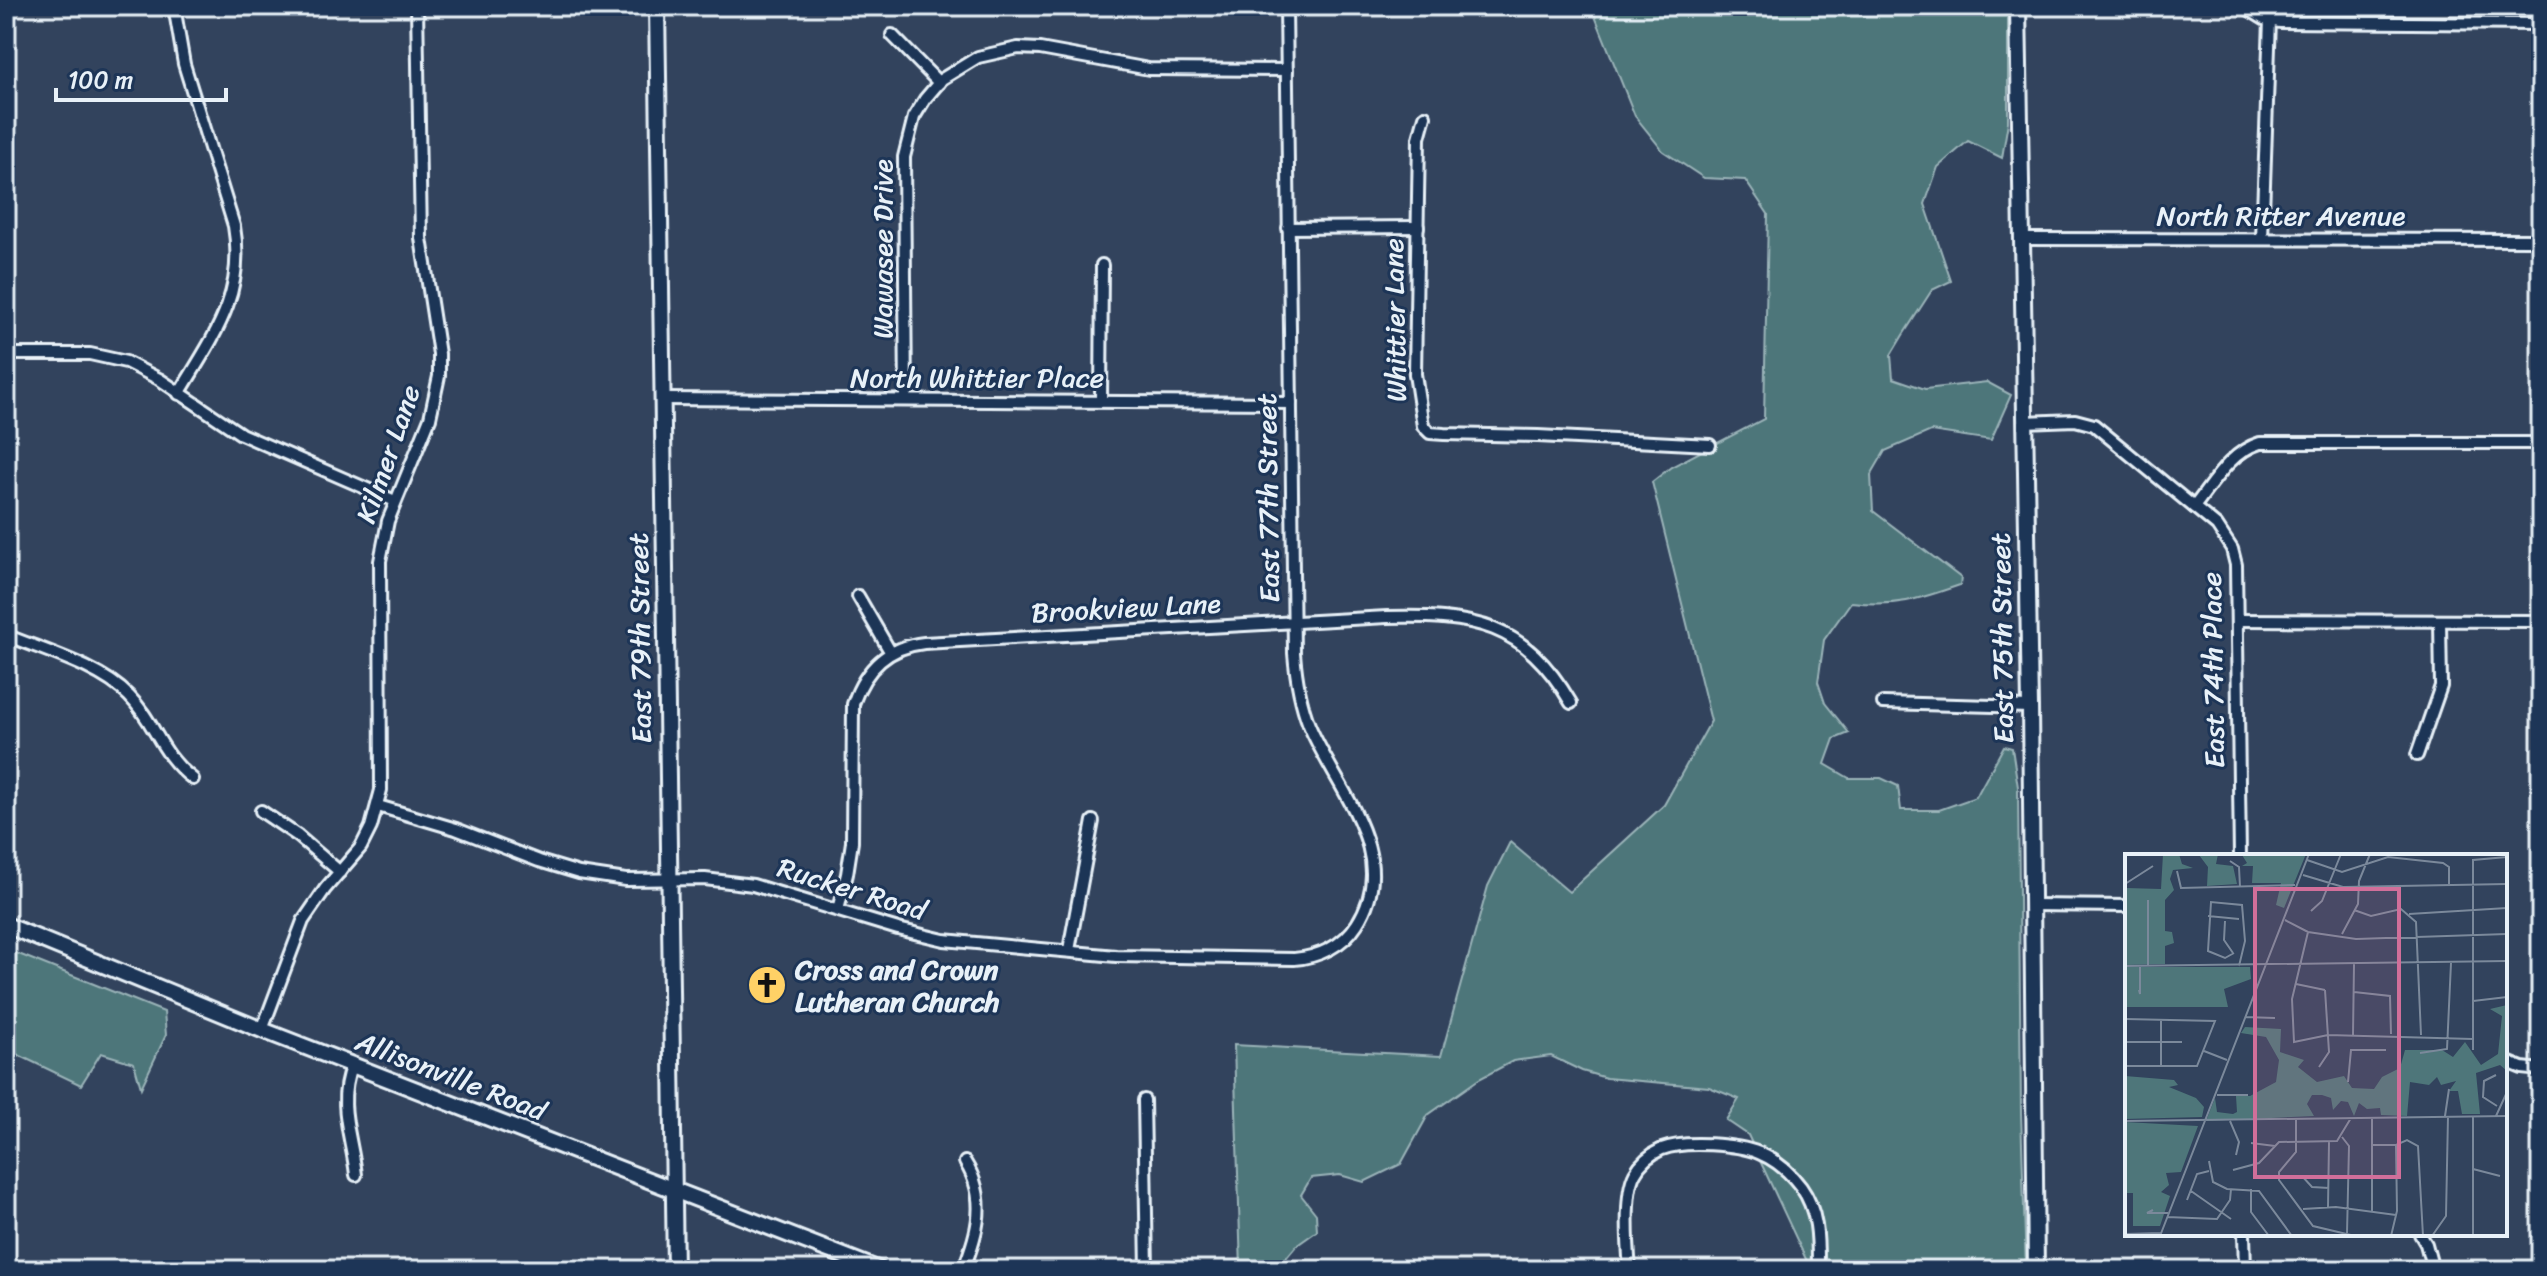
<svg xmlns="http://www.w3.org/2000/svg" width="2547" height="1276" viewBox="0 0 2547 1276" font-family="Sriracha,sans-serif">
	<style>
		.green { fill: #4e767a; stroke: #9bb4b9; stroke-width: 2 }
		.lines { fill: none; stroke-linecap: round; stroke-linejoin: round }
		.street-casing { stroke: #e8f1f8; stroke-width: 16 }
		.secondary-casing { stroke: #e8f1f8; stroke-width: 20 }
		.street { stroke: #1d3557; stroke-width: 10 }
		.secondary { stroke: #1d3557; stroke-width: 14 }
		.labels { text-anchor: middle; dominant-baseline: central; stroke-width: 6; stroke-linejoin: round; paint-order: stroke }
		.street-label { font-size: 28px; fill: #e8f1f8; stroke: #1d3557 }
		.poi-label { font-size: 28px; font-weight: bold; fill: #e8f1f8; stroke: #1d3557; text-anchor: start }
		.inset-road { fill: none; stroke: #7b899b; stroke-width: 2 }
		.view { fill: #d16f9a; fill-opacity: 0.15; stroke: #d16f9a; stroke-width: 4 }
		.inset-edge { fill: none; stroke: #e8f1f8; stroke-width: 4 }
	</style>
	<rect width="100%" height="100%" fill="#32435d"/>
	<filter id="ink" filterUnits="userSpaceOnUse"><feTurbulence type="fractalNoise" baseFrequency=".0125" numOctaves="2"/><feDisplacementMap in="SourceGraphic" scale="16" xChannelSelector="R" yChannelSelector="G"/><feConvolveMatrix kernelMatrix="1 2 1 2 8 2 1 2 1" color-interpolation-filters="sRGB"/></filter>
	<g filter="url(#ink)">
		<g class="green">
			<path d="M1591,6H2008V122L2002,158L1968,141L1938,167L1925,204L1951,281L1932,290L1903,335L1891,355L1893,378L1925,389L1987,382L2011,395L1991,440L1931,431L1885,451L1871,475L1873,511L1961,578L1960,585C1917,600 1897,607 1851,602L1824,640L1818,682L1825,703L1849,733L1834,739L1825,764L1849,778H1881L1898,786L1901,810H1939L1976,797L2004,746L2012,748L2018,787L2021,1113L2026,1270H1811L1748,1135L1726,1120L1739,1099L1709,1087L1606,1078L1582,1071L1551,1056L1513,1061L1479,1079L1428,1115L1401,1164L1364,1182L1340,1175L1311,1178L1301,1195L1316,1214L1317,1231L1296,1246L1276,1270H1241L1234,1045L1441,1056L1488,886L1510,842L1569,892L1664,805L1711,721L1652,482L1671,467L1764,419L1768,214L1745,180L1704,178L1663,151L1635,116Z"/>
			<polygon points="6,949 164,1012 166,1035 141,1088 134,1063 101,1053 81,1085 6,1049"/>
		</g>
		<g class="lines">
			<defs>
				<g id="street">
					<path d="M174,6L184,64L234,226C246,295 213,337 179,394"/>
					<polyline points="2243,6 2264,19 2280,22 2541,24"/>
					<polyline points="892,35 939,83"/>
					<polyline points="1425,116 1419,138 1415,374 1423,426 1430,433 1444,434 1538,436 1710,445"/>
					<polyline points="1288,228 1418,227"/>
					<polyline points="2021,239 2541,240"/>
					<polyline points="2262,239 2270,20"/>
					<polyline points="6,354 90,354 126,362 159,379 241,434 395,501"/>
					<polyline points="663,399 1291,403"/>
					<polyline points="906,400 904,157 914,117 925,99 942,79 978,57 1018,48 1040,49 1149,69 1287,70"/>
					<polyline points="1101,401 1102,265"/>
					<polyline points="2024,422 2075,420 2094,425 2217,526 2232,549 2236,565 2240,856"/>
					<path d="M2194,507C2213,483 2230,452 2260,443H2541"/>
					<polyline points="858,596 891,653"/>
					<polyline points="2237,620 2541,621"/>
					<path d="M6,635C44,651 100,666 129,696C156,723 159,753 193,779"/>
					<polyline points="1883,703 2030,707"/>
					<polyline points="2417,755 2441,686 2440,621"/>
					<path d="M378,806L456,829L539,861L579,873L626,880L705,879L753,885L898,929L944,940L1116,956L1294,959C1319,957 1343,946 1357,924C1402,854 1335,788 1309,725C1300,702 1296,678 1294,653L1286,6"/>
					<polyline points="261,811 298,836 340,872"/>
					<polyline points="2031,905 2127,906"/>
					<path d="M838,910L847,874L852,842L853,704C865,669 887,647 924,643L1387,617C1473,615 1524,622 1571,703"/>
					<polyline points="1069,950 1093,821"/>
					<polyline points="262,1030 303,921 325,889 361,847 371,827 381,790 380,561 388,521 430,418 439,376 439,354 421,238 417,6"/>
					<polyline points="2505,1061 2522,1068 2541,1070"/>
					<path d="M352,1065C336,1103 352,1137 356,1175"/>
					<polyline points="1144,1100 1147,1270"/>
					<polyline points="2244,1234 2245,1270"/>
					<polyline points="2420,1234 2426,1244 2433,1270"/>
					<path d="M963,1270C978,1233 988,1198 965,1162"/>
					<path d="M1630,1270C1628,1247 1624,1193 1635,1173C1641,1162 1651,1154 1662,1149C1684,1140 1737,1144 1759,1153C1776,1160 1790,1172 1801,1187C1819,1212 1818,1241 1818,1270"/>
				</g>
				<g id="secondary">
					<polyline points="657,6 675,1270"/>
					<polyline points="2018,6 2030,707 2036,1270"/>
					<polyline points="6,925 262,1030 880,1270"/>
				</g>
			</defs>
			<use href="#street" class="street-casing"/>
			<use href="#secondary" class="secondary-casing"/>
			<use href="#street" class="street"/>
			<use href="#secondary" class="secondary"/>
		</g>
	</g>
	<defs>
		<symbol id="church-disc" viewBox="-11 -11 22 22"><circle r="9.5" fill="#ffd166" stroke="#1d3557"/><path d="M-1.2-6h2.4v3.5h3.3v2.4h-3.3V6h-2.4V-.1h-3.3v-2.4h3.3Z" fill="#111"/></symbol>
	</defs>
	<g fill-rule="evenodd">
		<use href="#church-disc" x="745" y="963" width="44" height="44"/>
	</g>
	<g class="labels">
		<g class="street-label">
			<text x="2281" y="215">North Ritter Avenue</text>
			<text transform="translate(882 249) rotate(-90)">Wawasee Drive</text>
			<text transform="translate(1395 320) rotate(-91)">Whittier Lane</text>
			<text x="977" y="377">North Whittier Place</text>
			<text transform="translate(388 454) rotate(-71)">Kilmer Lane</text>
			<text transform="translate(1268 498) rotate(-91)">East 77th Street</text>
			<text transform="translate(1126 608) rotate(-3)">Brookview Lane</text>
			<text transform="translate(640 638) rotate(-91)">East 79th Street</text>
			<text transform="translate(2002 638) rotate(-91)">East 75th Street</text>
			<text transform="translate(2213 670) rotate(-91)">East 74th Place</text>
			<text transform="translate(852 889) rotate(17)">Rucker Road</text>
			<text transform="translate(451 1076) rotate(21)">Allisonville Road</text>
		</g>
		<g class="poi-label">
			<text x="795" y="969">Cross and Crown<tspan x="795" dy="32">Lutheran Church</tspan></text>
		</g>
	</g>
	<g transform="translate(2125 854)">
		<rect width="382" height="382" fill="#32435d"/>
		<path d="M38,0H54L57,10L68,14L48,16L45,25L49,36L40,46V77L47,78L49,89L40,92V110L0,111L1,34L36,35ZM93,0L91,10L108,12L112,30L82,32L83,13L74,1ZM181,0L159,54L151,51L156,29H127L128,12H117L122,9L117,1ZM0,113H125L126,125L99,135L103,153H0ZM382,151V217L375,211L351,219L355,260H337L333,237H324L331,227L316,231L312,223L304,231L285,228L282,262L256,261L255,254L242,255L234,249L229,262L223,248L216,247L208,256L206,244L197,241H187L182,250L189,262L81,267L90,244L92,258L108,260L112,258L111,242H125L151,228L154,206L141,183L116,179L120,173L156,175L155,198L179,206L173,213L192,228L219,222L227,234L249,235L257,223L275,214L280,196H317L328,203L340,188L356,211L373,200L377,162L365,155ZM0,222L49,226L53,231L44,233L71,244L79,253L77,263L0,265ZM0,268L73,272L56,318L41,319L44,331L36,338L45,342L35,372H8V339H0Z" fill="#4e767a"/>
		<path class="inset-road" d="M182,6L217,18L263,3L318,9L324,13V30M105,7L114,13L115,33M52,17L56,34L170,31M178,21L218,33L382,30M0,30L28,12M23,46V113M229,56L246,62L276,55L291,68L296,181M186,57L197,47L216,0M284,60L382,54M83,62L114,65M160,66L183,78L231,85L382,80M100,67L99,86L108,99M183,78L167,145L169,188L203,181L348,185M217,80L233,50L234,27L245,0M109,99L100,104L83,97L86,48L117,51L120,87L114,112M0,112L382,107M171,130L200,136M14,136L15,140V113M229,138L265,142L266,180M348,147L382,143M120,163L150,164M0,165L90,167L72,212H0M228,181L229,110M0,188H57M348,196V6L382,3M79,197L102,206M295,199L322,195L326,109M36,212V165M194,213L204,198L200,136M371,221L359,227L358,243L372,252M223,228L226,196H261M92,241H123M320,262L324,235M348,262V382M371,262L382,238M171,265V298L154,318V326L188,372L230,382M0,267L382,262M105,267L114,288L111,301M217,283L224,292L222,379M126,289L150,292M247,291H271L282,286L293,292L298,382M84,307L88,328L102,335L134,337L167,382M348,315L375,322M108,316L134,309L154,288L212,287L226,264M177,322L187,333L204,334M126,335V358L144,382M66,337L106,365M62,346L72,320L84,317M203,353L204,288M178,355L211,353L271,361M28,356L22,359H43M247,358V263M42,363L92,365L105,346L106,335M0,380L36,379M35,382L184,0M266,382L272,357L271,291M307,382L321,362L323,262"/>
		<path class="view" d="M130,35H274V323H130Z"/>
		<rect width="382" height="382" class="inset-edge"/>
	</g>
	<rect width="2547" height="1276" fill="none" stroke="#1d3557" stroke-width="32"/>
	<rect x="16" y="16" width="2515" height="1244" fill="none" stroke="#e8f1f8" stroke-width="3" filter="url(#ink)"/>
	<path d="M56 88v12h170v-12" fill="none" stroke="#e8f1f8" stroke-width="4"/>
	<text x="68" y="88" font-size="24" fill="#e8f1f8" stroke="#1d3557" stroke-width="6" paint-order="stroke">100 m</text>
</svg>
